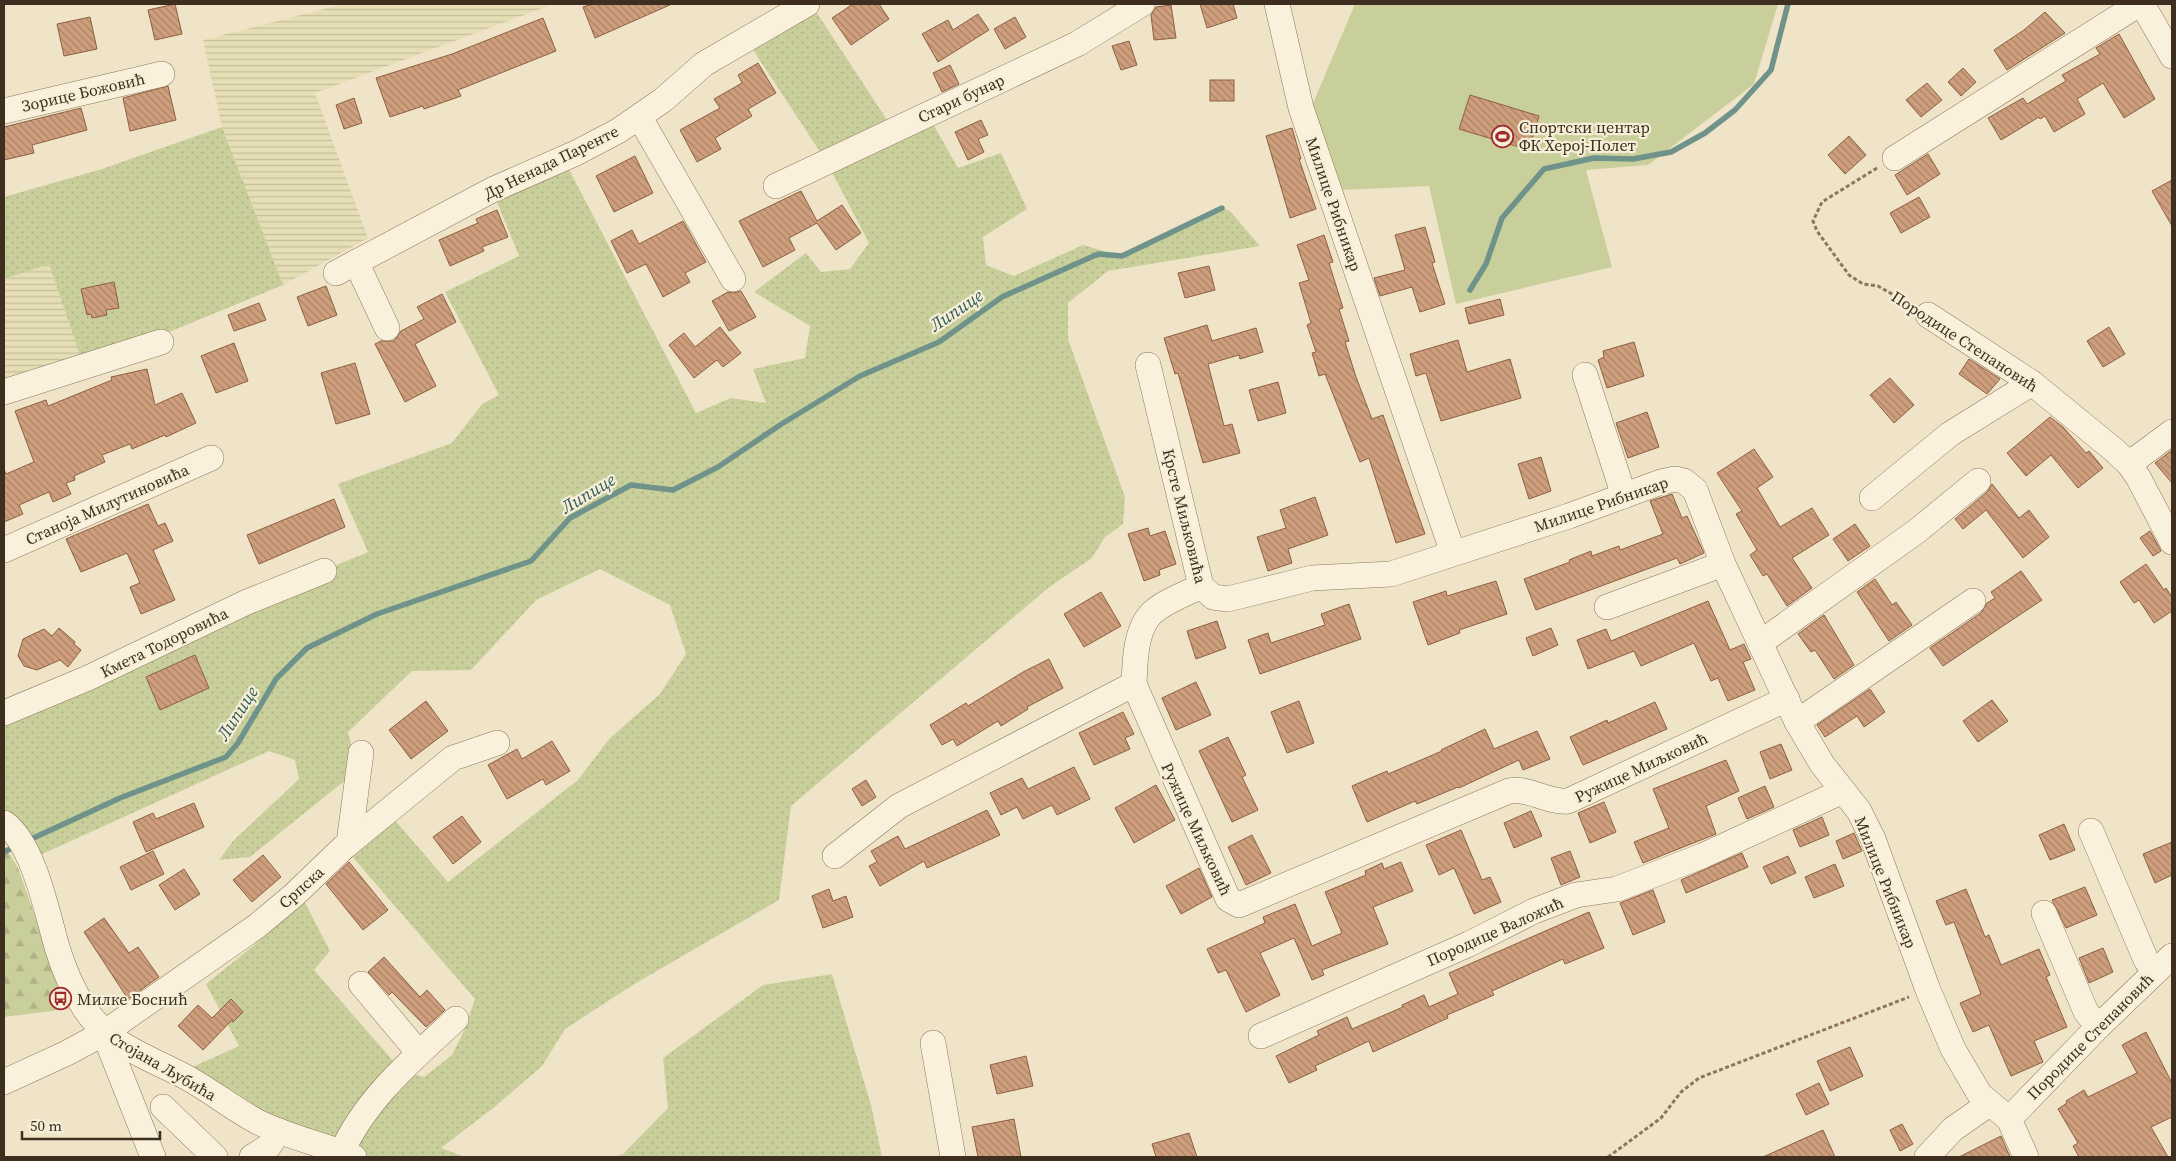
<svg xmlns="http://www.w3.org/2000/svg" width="2176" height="1161" viewBox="0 0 2176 1161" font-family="'Source Serif 4',serif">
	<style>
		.farmland { fill: url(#farmland-rules) }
		.grass { fill: url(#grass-dots) }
		.forest { fill: url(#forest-firs) }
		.green { fill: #c9cf9b }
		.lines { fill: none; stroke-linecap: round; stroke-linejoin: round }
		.stream { stroke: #6f938a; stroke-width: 5.5 }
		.building { fill: url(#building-back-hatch); stroke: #8d5f41 }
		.minor-casing { stroke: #8d765c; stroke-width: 26 }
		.path { stroke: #8d765c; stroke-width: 3; stroke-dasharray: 4 2.5; stroke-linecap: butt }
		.minor { stroke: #faf1dc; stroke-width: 25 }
		.labels { text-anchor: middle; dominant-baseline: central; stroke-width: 4.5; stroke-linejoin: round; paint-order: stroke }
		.street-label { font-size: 16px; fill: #3d2e20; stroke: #f7eed8 }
		.poi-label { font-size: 16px; fill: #3d2e20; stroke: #f7eed8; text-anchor: start }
		.water-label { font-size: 18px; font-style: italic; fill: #2f5d5a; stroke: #f7eed8 }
	</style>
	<defs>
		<pattern id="farmland-rules" width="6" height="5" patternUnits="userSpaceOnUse" patternTransform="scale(1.25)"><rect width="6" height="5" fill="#e6deb5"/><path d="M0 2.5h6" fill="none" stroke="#c6bf9b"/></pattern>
		<pattern id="grass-dots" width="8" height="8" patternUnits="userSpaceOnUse" patternTransform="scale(1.25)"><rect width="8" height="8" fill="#c9cf9b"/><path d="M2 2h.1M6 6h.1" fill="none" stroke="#aeb285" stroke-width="1.8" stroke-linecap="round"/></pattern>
		<pattern id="forest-firs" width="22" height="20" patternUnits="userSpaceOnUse" patternTransform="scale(1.25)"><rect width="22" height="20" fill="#c9cf9b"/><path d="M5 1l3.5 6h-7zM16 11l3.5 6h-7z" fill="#aeb285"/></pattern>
		<pattern id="building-back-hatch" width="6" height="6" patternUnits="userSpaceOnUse" patternTransform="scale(1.25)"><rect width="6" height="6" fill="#cf9f7d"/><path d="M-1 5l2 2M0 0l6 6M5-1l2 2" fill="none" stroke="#a98266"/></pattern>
	</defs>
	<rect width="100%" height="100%" fill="#f0e4c8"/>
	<g class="farmland">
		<polygon points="336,4 551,5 315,93 368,238 283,285 222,127 203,40 336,6"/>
		<polygon points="49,264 84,367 4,392 4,279"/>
	</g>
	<g class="grass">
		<polygon points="811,4 893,129 927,113 958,168 1001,153 1027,209 983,237 986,265 1014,276 1083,245 1122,256 1222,208 1230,211 1260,246 1108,271 1068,303 1068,339 1125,497 1123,524 1105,537 1092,558 1048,588 791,806 779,900 636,983 565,1029 542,1066 497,1105 441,1148 465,1157 352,1157 179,1073 239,1046 206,984 268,934 302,897 330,951 314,970 401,1070 424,1077 452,1055 464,1031 475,999 344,847 388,812 448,882 578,780 609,739 660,694 686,654 670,605 600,569 536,600 471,670 412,671 348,732 358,770 250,857 219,860 233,841 299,779 295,760 269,751 29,860 4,823 4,713 247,602 368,552 338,484 452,443 482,404 499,395 445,292 519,256 492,190 563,158 696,413 731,398 766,403 753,369 805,358 810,326 754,292 806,253 821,272 850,269 869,243 826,161 746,39"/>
		<polygon points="222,127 283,285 84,367 49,264 4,279 4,197 102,169"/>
		<polygon points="832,974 871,1105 882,1157 614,1157 623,1154 668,1108 663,1058 763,985"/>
	</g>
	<polygon class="forest" points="4,845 18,868 68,1009 4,1017"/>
	<polygon class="green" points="1355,4 1778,4 1754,84 1648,165 1586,170 1612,267 1456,304 1429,186 1341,190 1311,108"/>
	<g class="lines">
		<g class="stream">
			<polyline points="1470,290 1486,264 1502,218 1544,169 1594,158 1633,159 1671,152 1705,133 1735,110 1771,70 1788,4"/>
			<polyline points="27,841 120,798 226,757 238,743 276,679 307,648 377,614 531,561 570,518 631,485 673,490 718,467 780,425 860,376 939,342 1002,297 1098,254 1122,256 1222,208"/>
			<polyline points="4,852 16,846"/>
		</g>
	</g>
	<g class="building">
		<polygon points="175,4 182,34 155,40 148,10"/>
		<polygon points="592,4 672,4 595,38 583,7"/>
		<polygon points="853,4 879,4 889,19 851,45 832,18"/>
		<polygon points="1200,4 1233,4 1237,18 1207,28"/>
		<polygon points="1171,5 1176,38 1154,40 1151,15 1156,7"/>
		<polygon points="2045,12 2065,33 2007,70 1994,50 2024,30"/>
		<polygon points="978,14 989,30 938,62 922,34 948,20 953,30"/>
		<polygon points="90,17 97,49 64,56 57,24"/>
		<polygon points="1015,17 1026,37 1005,49 994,29"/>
		<polygon points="543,18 556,51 458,90 461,96 424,109 423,106 390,117 376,78 452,54"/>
		<polygon points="2119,34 2155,99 2124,118 2103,83 2077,99 2085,114 2054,132 2045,116 2040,119 2039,117 2001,140 1988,118 2023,98 2027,104 2066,81 2062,75 2100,54 2096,48"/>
		<polygon points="1129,41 1137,65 1121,70 1112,46"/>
		<polygon points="758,63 776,93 748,109 752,116 715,138 721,149 697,162 680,130 720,108 714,99 742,83 738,75"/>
		<polygon points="950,65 959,84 942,92 933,73"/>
		<polygon points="1963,68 1976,82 1961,96 1948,82"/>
		<rect x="1210" y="80" width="24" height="21"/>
		<polygon points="1927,83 1942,100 1921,117 1906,100"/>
		<polygon points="168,86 176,120 130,131 123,98"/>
		<polygon points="1470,95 1539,116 1529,150 1459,129"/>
		<polygon points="354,98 362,123 344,129 336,105"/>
		<polygon points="81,108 87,130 32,145 34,153 4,160 4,127"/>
		<polygon points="981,120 988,135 978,139 984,152 968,160 955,132"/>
		<polygon points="1292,128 1301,159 1299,159 1316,209 1290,218 1266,136"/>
		<polygon points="1849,136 1866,155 1845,174 1828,155"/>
		<polygon points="1928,154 1940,174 1907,195 1895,175"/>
		<polygon points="635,156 653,193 614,212 596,176"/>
		<polygon points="2172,180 2172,226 2152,191"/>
		<polygon points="801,191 817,221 842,205 861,233 836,250 817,223 789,238 795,250 763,267 739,221"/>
		<polygon points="1919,197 1930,217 1901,233 1890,213"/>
		<polygon points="497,210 508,237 482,247 484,251 450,266 439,240 478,223 476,219"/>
		<polygon points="683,221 706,262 685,273 690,282 663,297 646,264 627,273 611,241 632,230 639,244"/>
		<polygon points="1425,227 1435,262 1432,263 1445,304 1420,312 1412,287 1380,296 1374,278 1405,270 1395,235"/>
		<polygon points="1324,235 1333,262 1329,263 1343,308 1339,309 1349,341 1345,342 1356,377 1372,419 1383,415 1425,534 1396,543 1369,458 1360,462 1325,374 1319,376 1312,353 1316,352 1307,325 1311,323 1299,283 1309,280 1297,245"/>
		<polygon points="1209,266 1215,290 1185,298 1178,273"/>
		<polygon points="114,282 119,308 106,310 107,315 92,318 91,314 87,315 81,289"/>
		<polygon points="326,286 337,315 308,326 297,297"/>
		<polygon points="741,291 756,317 729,331 712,301 728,292 733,293"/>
		<polygon points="442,294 456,322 415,344 436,386 405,402 375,344 381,341 394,341 401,331 424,319 417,307"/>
		<polygon points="1500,299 1504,315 1469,324 1465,308"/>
		<polygon points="259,303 266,320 234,331 228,315"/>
		<polygon points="1207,325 1212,341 1256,328 1263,352 1240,359 1239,355 1208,364 1224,426 1232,424 1240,453 1203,463 1178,373 1175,374 1164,338"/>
		<polygon points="720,327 741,353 723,367 717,360 694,378 669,345 684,333 695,347"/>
		<polygon points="2109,327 2125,354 2103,367 2087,341"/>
		<polygon points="1458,340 1467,372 1510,359 1521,398 1441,421 1426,373 1416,376 1410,354"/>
		<polygon points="1634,342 1644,376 1607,388 1598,360 1604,357 1603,351"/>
		<polygon points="234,343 248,381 216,393 201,356"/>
		<polygon points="1969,359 2000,379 1987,394 1959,374"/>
		<polygon points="355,363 370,414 336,424 321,373"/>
		<polygon points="147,369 155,405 182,393 196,423 166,437 165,435 132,449 130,444 102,455 105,462 74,476 75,480 66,483 71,494 53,502 49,492 19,505 23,514 4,522 4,469 6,474 34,462 15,411 46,400 48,406 112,380 111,377"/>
		<polygon points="1890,378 1914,405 1894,423 1870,395"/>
		<polygon points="1278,382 1286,413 1258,421 1249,390"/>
		<polygon points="1647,412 1659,447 1628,458 1616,423"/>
		<polygon points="2050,417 2063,427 2086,453 2089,451 2103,468 2078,488 2051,455 2026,476 2007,453"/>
		<polygon points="1754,449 1773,477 1757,488 1780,527 1812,508 1829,535 1792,558 1812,588 1787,606 1767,574 1763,576 1750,555 1757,550 1736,514 1742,511 1717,473"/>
		<polygon points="2172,450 2172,483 2155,463"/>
		<polygon points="1541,457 1551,491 1529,499 1518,464"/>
		<polygon points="1992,484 2019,518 2029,510 2049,537 2023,558 1986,510 1963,529 1955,519 1987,492"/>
		<polygon points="1672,494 1682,518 1687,516 1704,553 1680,564 1677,558 1536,610 1524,579 1570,562 1569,560 1591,551 1592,556 1619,546 1620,550 1663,534 1650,501"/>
		<polygon points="1315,497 1328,535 1288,549 1292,563 1268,571 1257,537 1286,528 1280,510"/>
		<polygon points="334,499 345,527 259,564 247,535"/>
		<polygon points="148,504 158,526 165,523 173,541 153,550 175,600 141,614 130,587 140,583 127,553 81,572 66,539"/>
		<polygon points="1855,524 1870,546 1848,561 1833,539"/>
		<polygon points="1148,528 1150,536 1165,531 1176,564 1159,570 1160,575 1144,581 1128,534"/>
		<polygon points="2150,531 2161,551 2153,556 2140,538"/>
		<polygon points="2146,564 2164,590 2166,588 2172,597 2172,611 2154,623 2139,600 2134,603 2120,582"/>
		<polygon points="2021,571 2042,600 1943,666 1930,648 1981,613 1987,603 1995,598 1991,592"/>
		<polygon points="1875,579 1892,605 1896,602 1912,625 1889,641 1857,592"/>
		<polygon points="1496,581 1507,614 1459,630 1460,633 1428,645 1413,602 1446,591 1447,596"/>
		<polygon points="1101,592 1121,626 1084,647 1064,614"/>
		<polygon points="1708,601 1730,650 1744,644 1751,659 1743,662 1755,690 1728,701 1718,678 1711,681 1694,643 1641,666 1634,651 1588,669 1577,640 1606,629 1611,641"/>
		<polygon points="1349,604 1361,639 1260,674 1248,640 1268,633 1271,643 1325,625 1321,614"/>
		<polygon points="1824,615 1854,665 1834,679 1815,650 1811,652 1798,634"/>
		<polygon points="1217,621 1226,648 1196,659 1187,631"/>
		<polygon points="59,628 75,642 74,644 81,650 68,667 60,660 37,670 24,666 18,656 23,639 44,629 52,636"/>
		<polygon points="1551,628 1558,645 1533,656 1526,638"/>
		<polygon points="195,655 209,688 160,710 146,677"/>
		<polygon points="1049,659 1063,688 1027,707 1028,709 1001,726 998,721 957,746 953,739 942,745 930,725 966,703 968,706 1023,672"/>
		<polygon points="1196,682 1211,715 1176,730 1162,698"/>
		<polygon points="1870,689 1885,712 1864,727 1857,716 1825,737 1817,725"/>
		<polygon points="1992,700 2008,721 1978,742 1963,721"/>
		<polygon points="426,701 448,731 411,759 389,730"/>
		<polygon points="1299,701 1314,743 1287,753 1271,712"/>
		<polygon points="1655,702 1667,729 1583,765 1570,737 1607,720 1608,723"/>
		<polygon points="1123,712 1134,734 1125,738 1130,749 1094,765 1079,733"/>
		<polygon points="1485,729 1494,749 1537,731 1550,759 1523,770 1519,760 1459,788 1458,787 1417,804 1415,801 1367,822 1352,786 1387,771 1388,774 1442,751 1441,750"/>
		<polygon points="1228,737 1246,775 1242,777 1258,810 1232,822 1199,751"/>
		<polygon points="552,741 570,771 546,785 543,779 507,799 488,765 517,749 522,759"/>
		<polygon points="1781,744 1792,770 1770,779 1760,752"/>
		<polygon points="1726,760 1739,791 1706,806 1716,834 1643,863 1634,842 1669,828 1653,789"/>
		<polygon points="1074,767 1090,799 1057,815 1052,805 1023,819 1017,807 1001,815 990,793 1022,778 1028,789"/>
		<polygon points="866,780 876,797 862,806 852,789"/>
		<polygon points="1156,785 1175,820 1134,843 1115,808"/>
		<polygon points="1765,786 1774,807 1747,819 1738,798"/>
		<polygon points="1604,802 1616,832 1590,843 1578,813"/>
		<polygon points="194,803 204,827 146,852 133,822 153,813 156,819"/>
		<polygon points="987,810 1000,835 927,868 924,861 880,886 869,866 877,862 871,851 898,836 905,849"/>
		<polygon points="1531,811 1542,836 1514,848 1504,823"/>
		<polygon points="462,816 481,842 453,864 433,837"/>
		<polygon points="1822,817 1829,835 1800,847 1793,830"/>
		<polygon points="2064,824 2075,850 2050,860 2039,835"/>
		<polygon points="1461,830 1482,880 1490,877 1501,902 1474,914 1454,868 1439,875 1426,845"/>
		<polygon points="1854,833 1862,851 1843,859 1836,841"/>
		<polygon points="1252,835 1271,873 1246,885 1228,847"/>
		<polygon points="2172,842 2172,875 2155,883 2143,854"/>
		<polygon points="153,851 164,874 131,890 120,867"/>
		<polygon points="1570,851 1580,877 1561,885 1551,858"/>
		<polygon points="1742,853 1748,867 1686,893 1681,880"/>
		<polygon points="263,855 281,877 252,902 233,880"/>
		<polygon points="1788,856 1796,873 1771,884 1763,867"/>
		<polygon points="349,862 388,910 363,930 326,884"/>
		<polygon points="1401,862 1413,891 1373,907 1388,944 1322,970 1324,975 1312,980 1294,938 1260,953 1280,995 1246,1012 1226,970 1218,973 1207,949 1265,923 1263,917 1295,904 1312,946 1342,933 1325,892 1366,875 1365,871 1382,863 1384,869"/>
		<polygon points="1835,864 1844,886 1814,898 1805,877"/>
		<polygon points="1199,868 1212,897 1181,914 1166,886"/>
		<polygon points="184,869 200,894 175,910 159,885"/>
		<polygon points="2085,887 2097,915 2066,928 2052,900"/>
		<polygon points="829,889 833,901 846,896 853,917 823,928 812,896"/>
		<polygon points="1966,889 1985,937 1989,935 2001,965 2039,949 2050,975 2046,977 2067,1027 2034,1041 2043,1062 2011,1076 1989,1025 1973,1032 1960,1003 1981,994 1954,922 1946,925 1936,901"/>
		<polygon points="1653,890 1665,922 1633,935 1620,903"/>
		<polygon points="1589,912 1604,948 1565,964 1563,959 1492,991 1494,995 1447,1015 1448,1018 1373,1052 1369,1041 1315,1066 1317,1070 1289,1083 1276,1056 1319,1035 1317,1031 1347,1017 1352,1029 1403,1007 1402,1005 1424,995 1429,1007 1458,994 1449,973"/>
		<polygon points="104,918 129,953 138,947 159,977 128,999 84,932"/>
		<polygon points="2103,948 2113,972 2089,983 2079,958"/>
		<polygon points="384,957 420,997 427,990 445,1010 426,1027 392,992 389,995 368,972"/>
		<polygon points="231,999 243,1012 233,1022 232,1020 203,1050 178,1026 198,1005 212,1018"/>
		<polygon points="2146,1032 2172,1083 2172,1117 2151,1127 2168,1157 2079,1157 2073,1146 2078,1143 2058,1109 2067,1103 2066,1101 2084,1090 2088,1097 2137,1073 2122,1045"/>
		<polygon points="1850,1047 1863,1076 1830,1091 1817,1061"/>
		<polygon points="1026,1056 1033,1086 997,1094 990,1065"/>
		<polygon points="1819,1083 1829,1104 1806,1115 1796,1094"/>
		<polygon points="1014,1119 1021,1157 978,1157 972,1127"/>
		<polygon points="1902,1124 1913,1144 1900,1151 1890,1130"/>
		<polygon points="1823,1130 1835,1157 1763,1157"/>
		<polygon points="1189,1133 1197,1157 1156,1157 1152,1144"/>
		<polygon points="2001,1136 2010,1157 1959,1157"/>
	</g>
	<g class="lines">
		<defs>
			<g id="minor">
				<polyline points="1277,4 1301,108 1453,553"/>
				<polyline points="2142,4 2172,56"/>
				<polyline points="4,111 162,74"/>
				<polyline points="640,118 733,279"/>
				<polyline points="1895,158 2139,4"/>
				<polyline points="776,186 1077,44 1142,4"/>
				<polyline points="356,262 387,328"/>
				<polyline points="336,273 492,190 576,153 618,131 663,100 704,64 807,4"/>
				<polyline points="1928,315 2032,383 2114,450 2129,464 2138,477 2172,542"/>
				<polyline points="1148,365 1201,586 1213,597 1228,599 1312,578 1391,574 1569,516 1661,482 1675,479 1684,481 1695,490 1723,564 1797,722 1822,764 1859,811 1873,839 1928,990 1953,1049 1980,1095 2009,1119 2026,1157"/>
				<polyline points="1585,375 1624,496"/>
				<polyline points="4,392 161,342"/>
				<polyline points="2129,464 2172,432"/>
				<polyline points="1872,498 1950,434 2032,383"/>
				<polyline points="4,550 211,458"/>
				<path d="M1201,586C1186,594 1162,602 1150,615C1135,632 1135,663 1134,684L1228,899L1239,905L1509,791C1529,787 1547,803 1568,801L1787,699"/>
				<polyline points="1607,607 1723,564"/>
				<polyline points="1760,643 1917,531 1978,481"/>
				<polyline points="4,713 88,678 247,602 324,571"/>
				<polyline points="1797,722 1973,601"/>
				<path d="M4,823C34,844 47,913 57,947C63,967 73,991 85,1009C108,1044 145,1056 180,1074C208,1088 231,1108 258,1122C288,1137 322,1144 354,1157"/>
				<polyline points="2091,831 2146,960 2154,971"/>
				<polyline points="349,843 361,753"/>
				<polyline points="835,856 899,806 1134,684"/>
				<polyline points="2044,913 2086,1012 2098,1027"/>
				<polyline points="361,984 419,1053"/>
				<polyline points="104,1033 153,1157"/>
				<polyline points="1261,1036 1469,944 1534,911 1576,895 1617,889 1702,856 1843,791"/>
				<polyline points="933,1043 953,1157"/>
				<polyline points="4,1082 67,1053 104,1033 257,926 294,895 344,847 453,758 497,743"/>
				<polyline points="163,1107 215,1157"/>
				<polyline points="2009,1119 2098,1027 2172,956"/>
				<path d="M342,1152C365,1099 414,1058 456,1019"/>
				<polyline points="252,1157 269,1146 279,1131"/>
				<polyline points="1927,1157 1953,1129 1989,1104"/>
			</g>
		</defs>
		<use href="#minor" class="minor-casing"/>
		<g class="path">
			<polyline points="1877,168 1822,202 1813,221 1817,231 1849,275 1863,284 1878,286 1911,305"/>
			<polyline points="1608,1157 1661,1118 1681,1092 1699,1078 1909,997"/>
		</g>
		<use href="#minor" class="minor"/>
	</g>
	<defs>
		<symbol id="stadium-ring" viewBox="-11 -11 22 22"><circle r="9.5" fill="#f7eed8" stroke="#9e2a2b" stroke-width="1.5"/><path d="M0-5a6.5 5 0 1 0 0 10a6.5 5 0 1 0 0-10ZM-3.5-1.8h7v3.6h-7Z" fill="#9e2a2b"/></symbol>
		<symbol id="bus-ring" viewBox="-11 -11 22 22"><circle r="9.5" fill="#f7eed8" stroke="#9e2a2b" stroke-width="1.5"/><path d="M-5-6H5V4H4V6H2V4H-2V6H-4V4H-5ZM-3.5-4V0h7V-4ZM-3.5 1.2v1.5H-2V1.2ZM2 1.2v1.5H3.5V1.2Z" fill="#9e2a2b"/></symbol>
	</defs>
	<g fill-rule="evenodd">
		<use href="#stadium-ring" x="1490" y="124" width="25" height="25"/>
		<use href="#bus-ring" x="48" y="986" width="25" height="25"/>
	</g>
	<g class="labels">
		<g class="street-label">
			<text transform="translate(83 92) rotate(-13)">Зорице Божовић</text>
			<text transform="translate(961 98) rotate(-25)">Стари бунар</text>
			<text transform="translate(551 162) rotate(-26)">Др Ненада Паренте</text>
			<text transform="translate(1334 204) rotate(71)">Милице Рибникар</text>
			<text transform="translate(1965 341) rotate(33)">Породице Степановић</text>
			<text transform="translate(107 504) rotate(-24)">Станоја Милутиновића</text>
			<text transform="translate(1601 504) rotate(-19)">Милице Рибникар</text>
			<text transform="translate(1185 516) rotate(76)">Крсте Миљковића</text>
			<text transform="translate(164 642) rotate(-26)">Кмета Тодоровића</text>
			<text transform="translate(1641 767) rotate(-25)">Ружице Миљковић</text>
			<text transform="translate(1197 829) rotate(65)">Ружице Миљковић</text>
			<text transform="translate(1886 882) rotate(68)">Милице Рибникар</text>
			<text transform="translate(301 887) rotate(-42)">Српска</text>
			<text transform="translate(1495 931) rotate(-24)">Породице Валожић</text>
			<text transform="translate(2090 1036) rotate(-45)">Породице Степановић</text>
			<text transform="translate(163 1066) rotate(30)">Стојана Љубића</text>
		</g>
		<g class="poi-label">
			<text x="1519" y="127">Спортски центар<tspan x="1519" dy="18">ФК Херој-Полет</tspan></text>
			<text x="77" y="999">Милке Боснић</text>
		</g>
		<g class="water-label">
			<text transform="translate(956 310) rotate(-34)">Липице</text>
			<text transform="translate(588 493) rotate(-31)">Липице</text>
			<text transform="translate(237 713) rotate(-57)">Липице</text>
		</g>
	</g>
	<rect width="2176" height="1161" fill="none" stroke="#3d2e20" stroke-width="10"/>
	<path d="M22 1131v8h138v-8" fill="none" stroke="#3d2e20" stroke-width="2.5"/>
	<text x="30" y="1131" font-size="15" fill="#3d2e20" stroke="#f7eed8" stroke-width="4" paint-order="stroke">50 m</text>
</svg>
